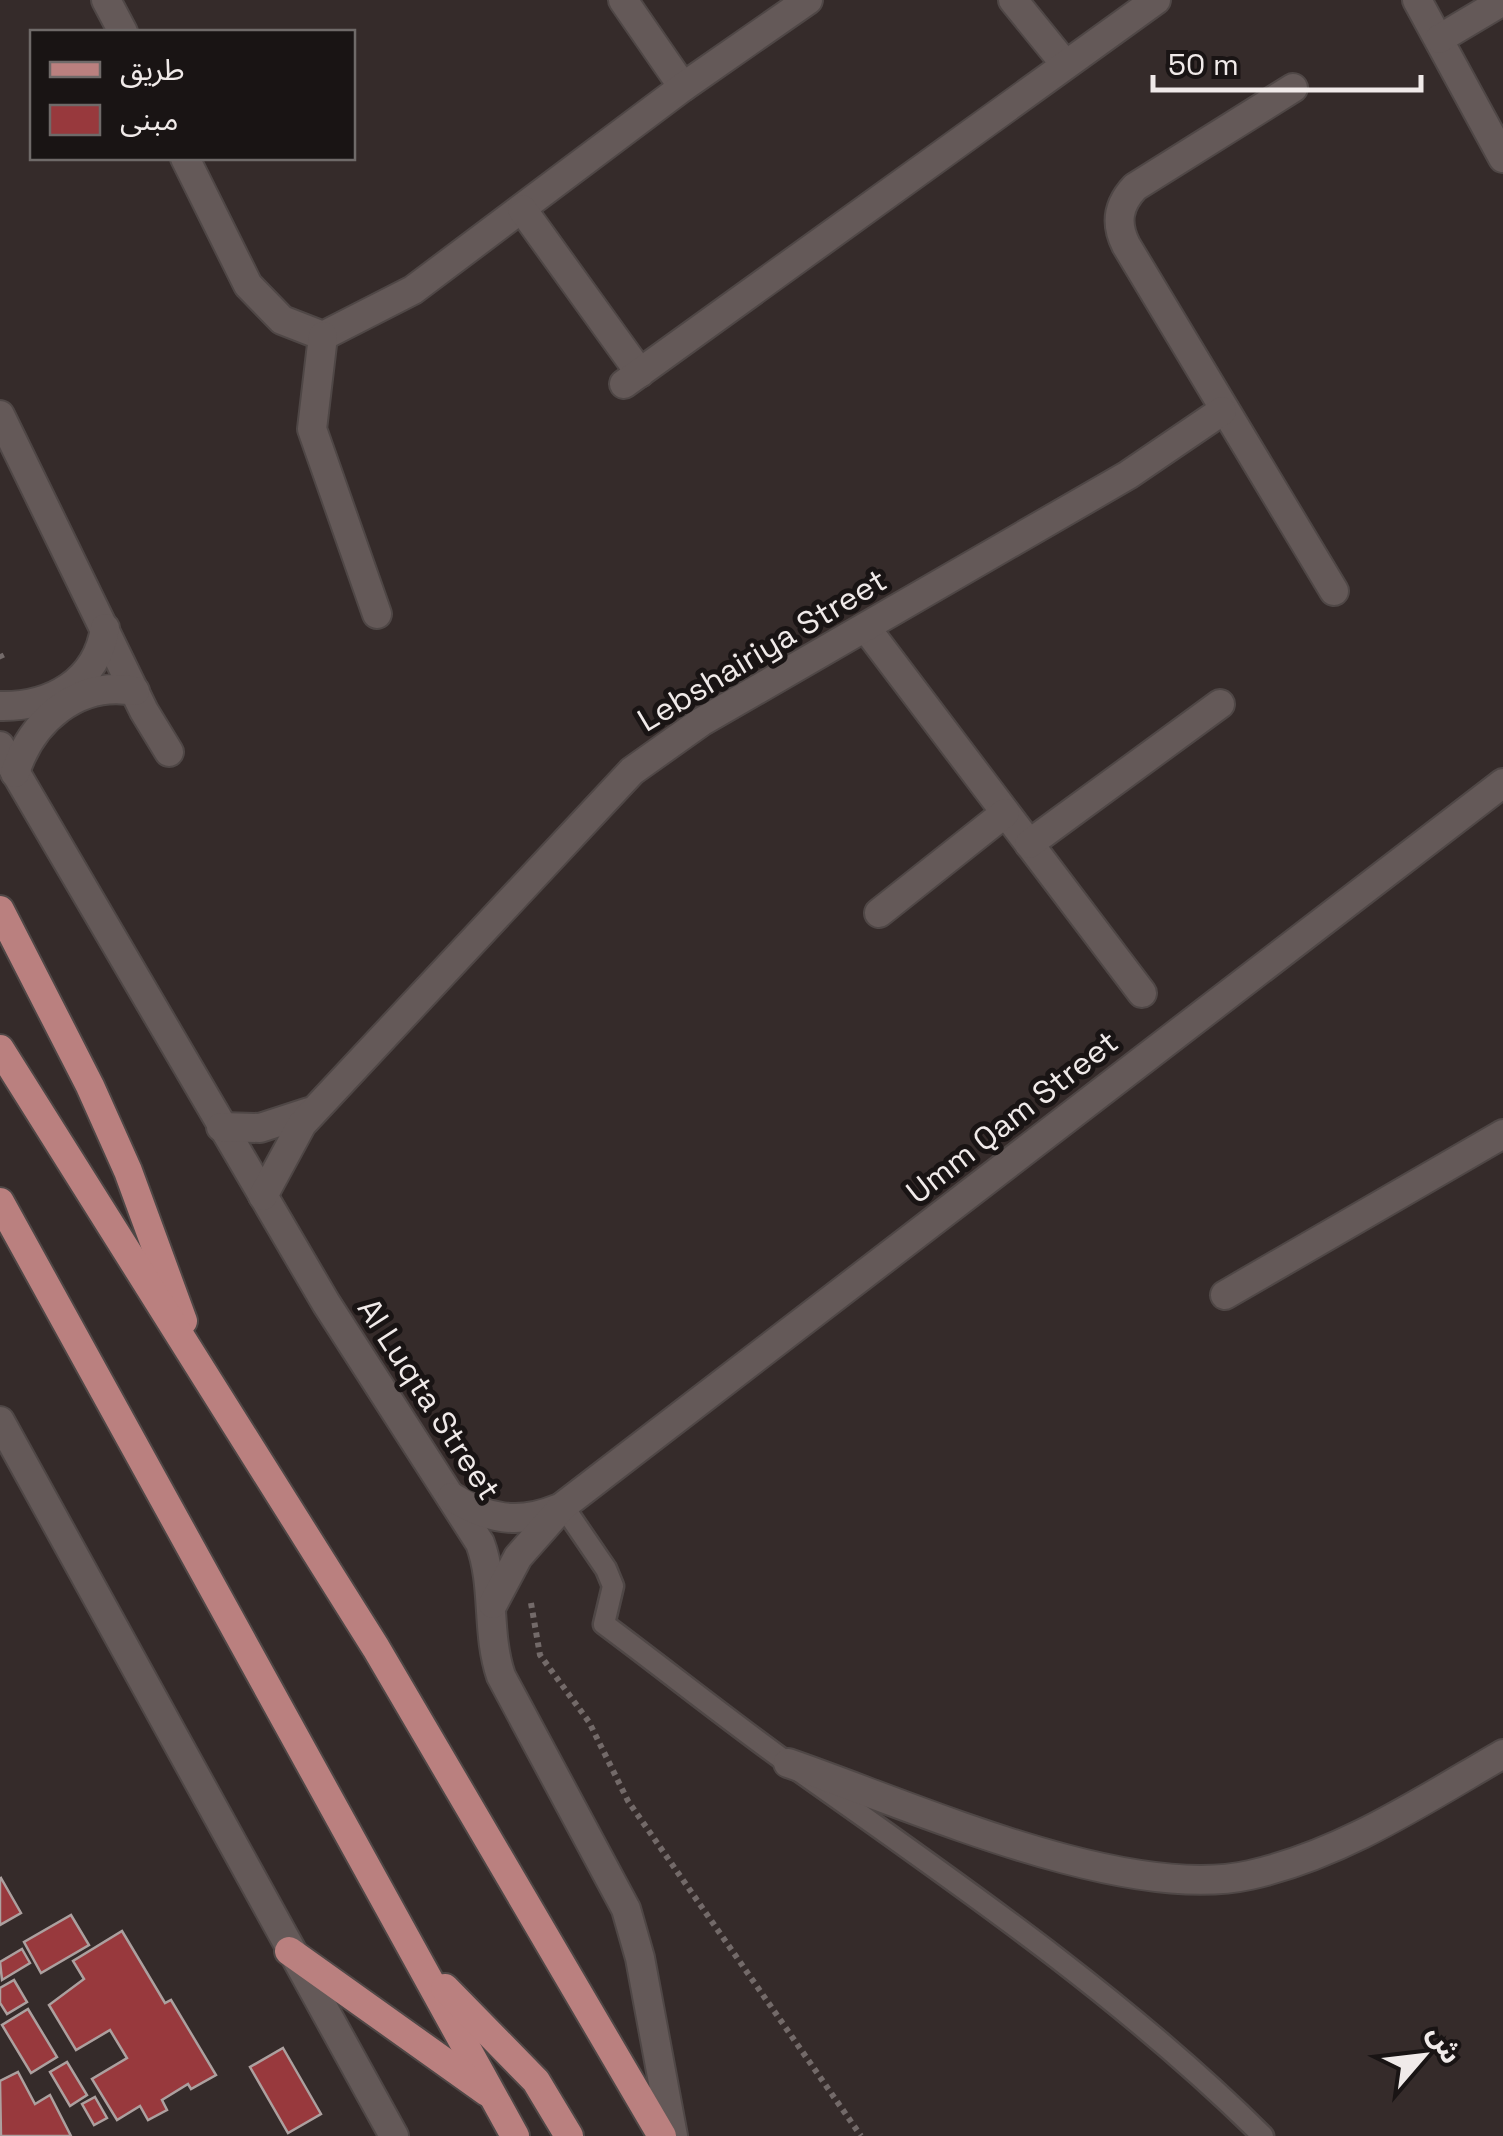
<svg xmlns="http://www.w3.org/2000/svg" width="1503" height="2136" viewBox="0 0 1503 2136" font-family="'Space Grotesk','Noto Sans Arabic',sans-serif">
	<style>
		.building { fill: #98393d; stroke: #aca09f; stroke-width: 2.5 }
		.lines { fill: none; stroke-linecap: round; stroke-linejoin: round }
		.service-casing { stroke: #4f4746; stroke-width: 25 }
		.minor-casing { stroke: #4f4746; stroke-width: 32 }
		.primary-casing { stroke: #4f4746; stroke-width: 32 }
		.path { stroke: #736a69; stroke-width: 6; stroke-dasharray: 5 5; stroke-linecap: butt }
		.service { stroke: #645958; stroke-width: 20 }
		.minor { stroke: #645958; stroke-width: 28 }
		.primary { stroke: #ba807f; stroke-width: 28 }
		.labels { text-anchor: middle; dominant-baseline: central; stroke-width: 10; stroke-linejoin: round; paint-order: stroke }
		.street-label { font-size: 32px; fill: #f0eae9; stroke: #191414 }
	</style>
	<rect width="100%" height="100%" fill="#352b2a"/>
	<g class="building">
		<polygon points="1,1878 21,1913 0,1925 0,1879"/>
		<polygon points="71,1915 89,1945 41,1973 24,1942"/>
		<polygon points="122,1931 165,2003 171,2000 216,2075 191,2089 188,2084 162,2100 167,2110 148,2120 140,2106 117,2120 92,2079 127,2058 110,2030 76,2050 49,2005 84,1979 73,1961"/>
		<polygon points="22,1949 30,1963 2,1980 0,1962"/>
		<polygon points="14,1980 27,2002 7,2014 0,2003 0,1988"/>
		<polygon points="28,2009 57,2057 31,2073 2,2025"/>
		<polygon points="283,2048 321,2114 288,2133 250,2067"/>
		<polygon points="67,2062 87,2095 70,2106 50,2072"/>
		<polygon points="18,2072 35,2104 50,2095 71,2136 1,2136 0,2081"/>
		<polygon points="95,2097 107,2118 94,2125 82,2104"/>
	</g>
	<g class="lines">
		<defs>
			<path id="service" d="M563,1506L606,1569L613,1586L604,1624C667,1671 728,1720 792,1766C954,1881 1121,1995 1263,2136"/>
			<g id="minor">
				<polyline points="106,0 123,32"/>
				<polyline points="623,0 683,87"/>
				<polyline points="1013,0 1065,64"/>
				<polyline points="1417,0 1503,158"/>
				<polyline points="1439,39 1503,1"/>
				<path d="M1293,88L1135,187C1118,205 1115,223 1126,245L1334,591"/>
				<polyline points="185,158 248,285 282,320 323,336 413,290 683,87 808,0"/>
				<polyline points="522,209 640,373"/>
				<polyline points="323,336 312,429 377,614"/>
				<polyline points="624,384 1156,0"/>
				<polyline points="0,415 144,711 169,752"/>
				<polyline points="866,628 1142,993"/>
				<path d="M0,706C51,707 97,682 105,628"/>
				<path d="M0,746L326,1303L480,1543C496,1586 486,1632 501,1676L626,1909L640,1958L673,2136"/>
				<path d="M15,773C31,721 78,680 135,691"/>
				<polyline points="1029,844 1220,704"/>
				<polyline points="879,913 1005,813"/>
				<polyline points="221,1127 260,1128 309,1112"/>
				<polyline points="263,1196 302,1124 632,771 701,722 1128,475 1222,411"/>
				<polyline points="1225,1295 1503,1134"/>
				<polyline points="0,1421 394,2136"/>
				<path d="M452,1497C487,1519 518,1525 557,1509"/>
				<polyline points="493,1604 518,1557 563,1506 1503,783"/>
				<path d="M788,1763C910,1805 1124,1903 1250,1875C1343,1854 1422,1801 1503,1754"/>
			</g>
			<g id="primary">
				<polyline points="0,910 90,1086 128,1171 183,1321"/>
				<polyline points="0,1049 376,1648 662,2136"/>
				<polyline points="0,1202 515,2136"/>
				<polyline points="289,1951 487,2092"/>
				<polyline points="445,1988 536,2081 569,2136"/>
			</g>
		</defs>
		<use href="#service" class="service-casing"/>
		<use href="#minor" class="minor-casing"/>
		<use href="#primary" class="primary-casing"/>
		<g class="path">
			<polyline points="0,654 4,662"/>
			<polyline points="531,1603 540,1655 589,1722 628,1801 861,2136"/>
		</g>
		<use href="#service" class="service"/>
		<use href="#minor" class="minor"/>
		<use href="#primary" class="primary"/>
	</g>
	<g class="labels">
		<g class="street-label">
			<text transform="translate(762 650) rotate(-31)">Lebshairiya Street</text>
			<text transform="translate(1012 1117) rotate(-38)">Umm Qam Street</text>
			<text transform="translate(429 1399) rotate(57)">Al Luqta Street</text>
		</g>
	</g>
	<rect x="30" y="30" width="325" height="130" fill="#191414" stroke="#6f6a69" stroke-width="2.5"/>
	<rect x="50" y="62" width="50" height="15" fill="#ba807f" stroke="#6f6a69" stroke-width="2.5"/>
	<text x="120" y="80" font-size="30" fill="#f0eae9">طريق</text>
	<rect x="50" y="105" width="50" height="30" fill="#98393d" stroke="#6f6a69" stroke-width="2.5"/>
	<text x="120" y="130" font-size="30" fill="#f0eae9">مبنى</text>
	<g transform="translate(1423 2056) rotate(62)" stroke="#191414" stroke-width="8" paint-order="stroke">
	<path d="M0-8L18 38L0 25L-18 38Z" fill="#f0eae9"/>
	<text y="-15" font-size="28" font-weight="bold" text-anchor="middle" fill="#f0eae9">ش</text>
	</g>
	<path d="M1153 75v15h268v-15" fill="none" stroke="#f0eae9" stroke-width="5"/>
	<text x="1168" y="75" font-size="30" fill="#f0eae9" stroke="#191414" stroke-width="8" paint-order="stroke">50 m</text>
</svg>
